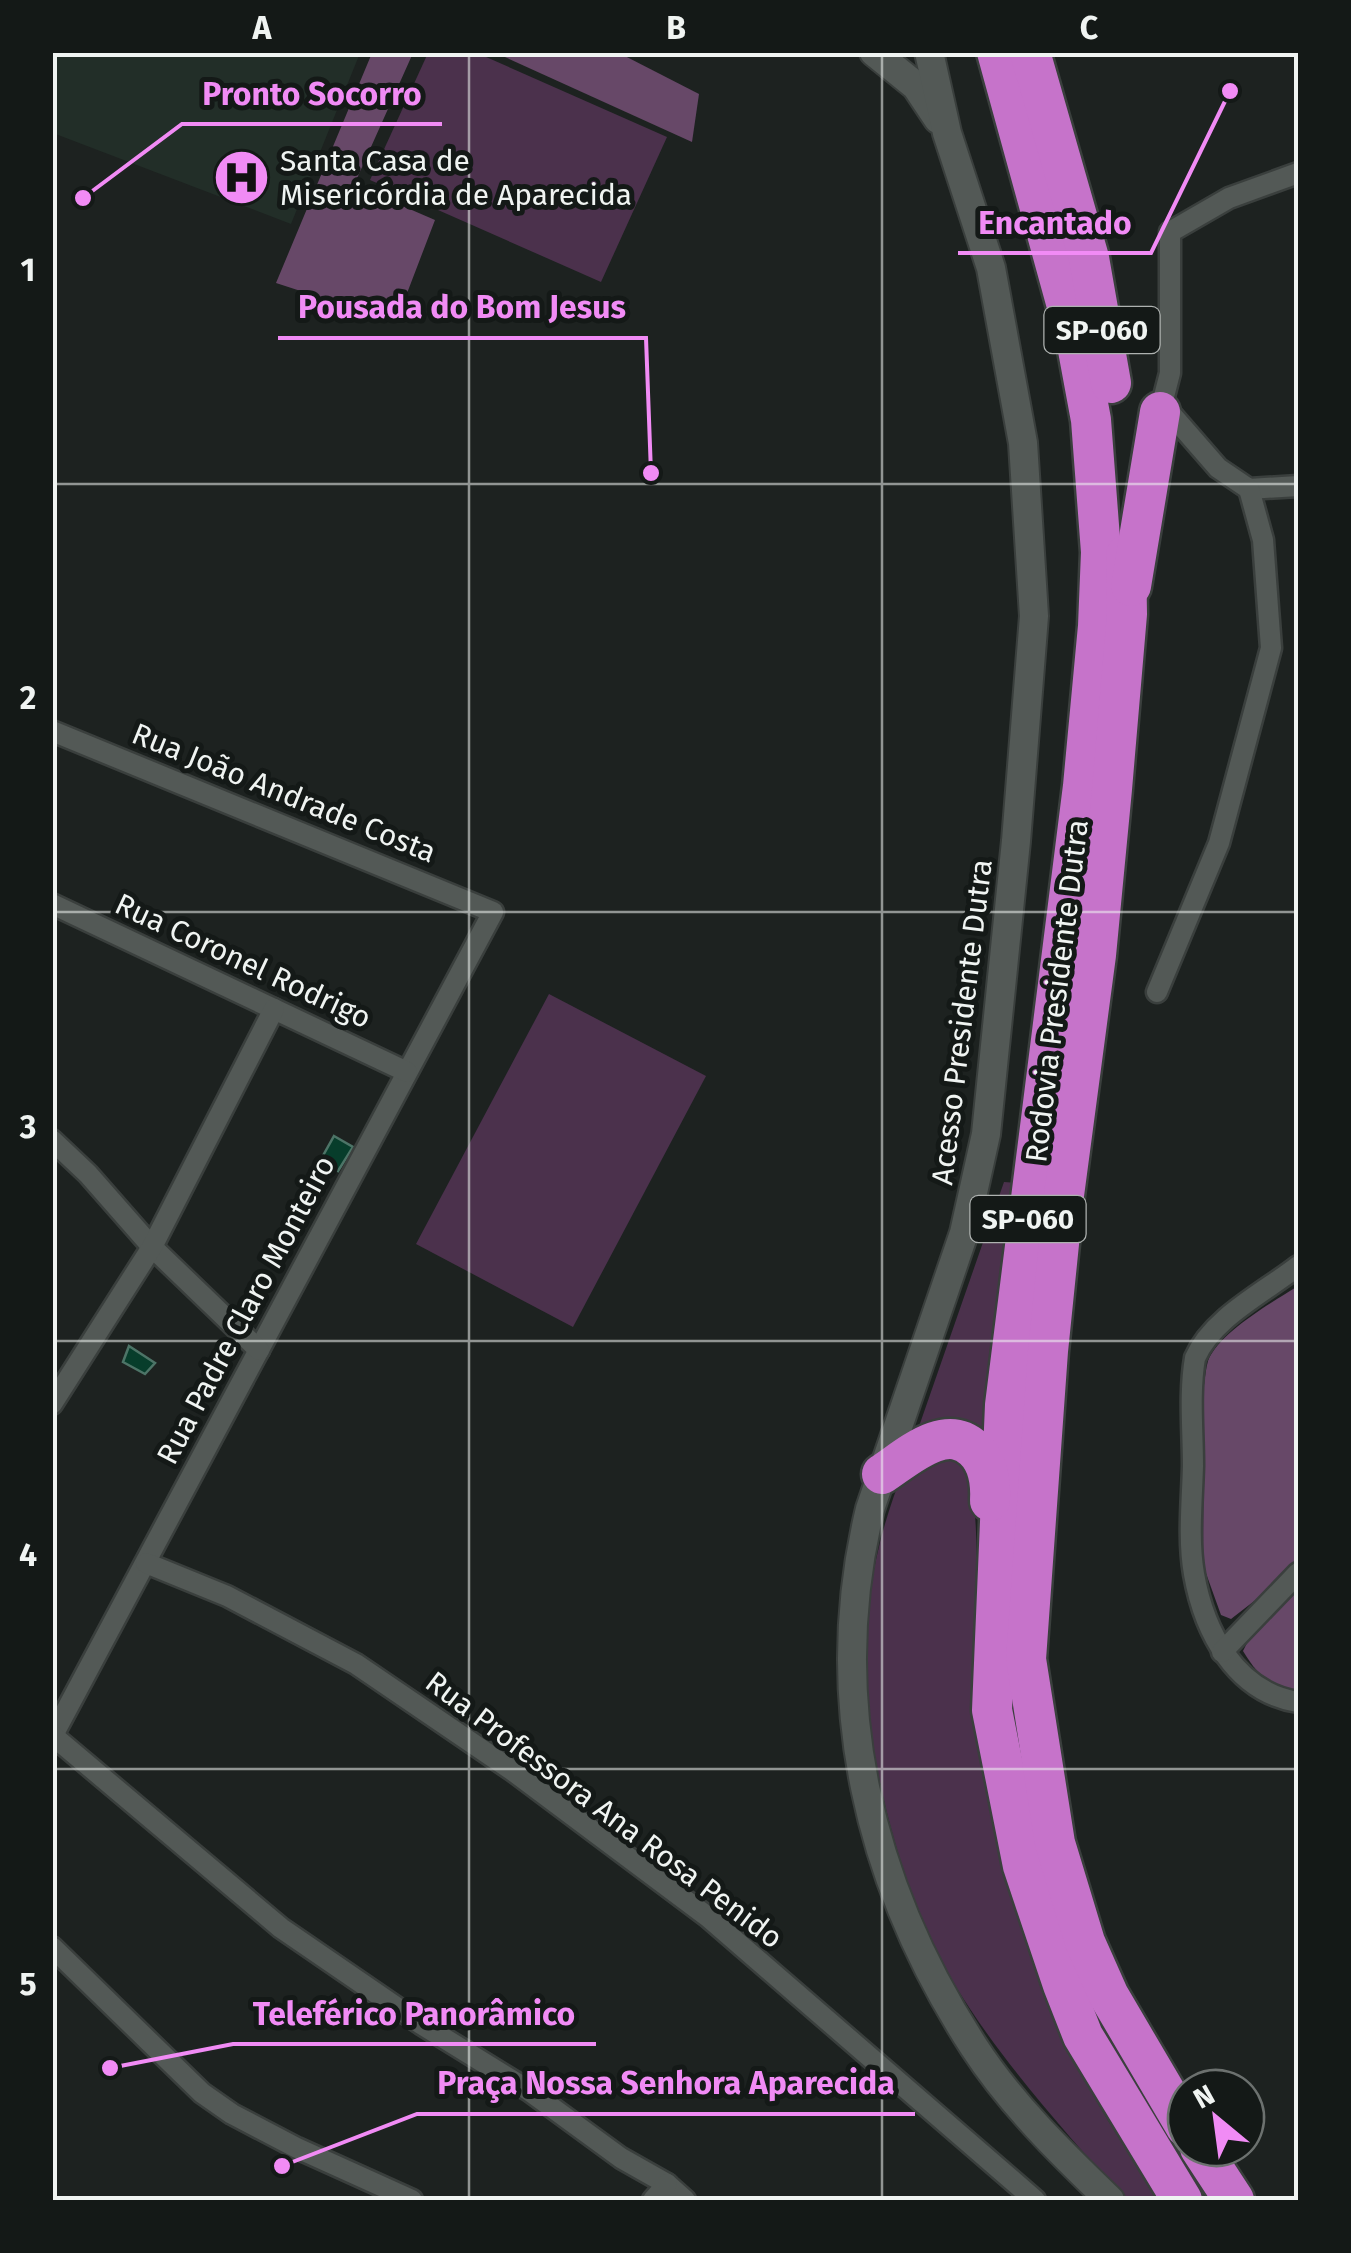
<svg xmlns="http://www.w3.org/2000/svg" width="1351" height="2253" viewBox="0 0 1351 2253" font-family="'Fira Sans',sans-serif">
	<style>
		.built { fill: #222e28 }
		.green { fill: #4b314c }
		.forest { fill: #674868 }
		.water { fill: #073d2b; stroke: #4d7467; stroke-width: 2.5 }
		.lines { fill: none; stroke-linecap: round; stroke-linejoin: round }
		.minor-casing { stroke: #3a3f3d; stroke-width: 25 }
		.tertiary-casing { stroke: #3a3f3d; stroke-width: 32 }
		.motorway-casing { stroke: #3a3f3d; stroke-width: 45 }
		.minor { stroke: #535956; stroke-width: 20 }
		.tertiary { stroke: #535956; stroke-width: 28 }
		.motorway { stroke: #c673ca; stroke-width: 40 }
		.grid { fill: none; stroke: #f0f4f2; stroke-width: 2.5; stroke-opacity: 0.55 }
		.labels { text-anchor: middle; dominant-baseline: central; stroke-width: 10; stroke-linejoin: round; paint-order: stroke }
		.shield { fill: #141917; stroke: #aeb2b0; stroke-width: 2.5 }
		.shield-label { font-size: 28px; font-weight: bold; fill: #f0f4f2 }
		.poi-label { font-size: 30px; fill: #f0f4f2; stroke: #141917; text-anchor: start }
		.street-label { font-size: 30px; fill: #f0f4f2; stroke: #141917 }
		.leader { fill: none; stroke: #f18bf5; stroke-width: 4 }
		.callout-dot { fill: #f18bf5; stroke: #141917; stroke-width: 4 }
		.callout-label { font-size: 32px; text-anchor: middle; font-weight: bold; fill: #f18bf5; stroke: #141917; stroke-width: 10; stroke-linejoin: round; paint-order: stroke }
		.neatline { fill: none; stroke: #f0f4f2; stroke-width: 4 }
		.grid-label { font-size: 32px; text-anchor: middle; font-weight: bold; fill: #f0f4f2 }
	</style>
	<rect width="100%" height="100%" fill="#1d2220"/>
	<polygon class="built" points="58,52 360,52 360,53 291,224 53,133 53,66"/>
	<g class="green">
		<polygon points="428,53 477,53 667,137 601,282 370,180"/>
		<polygon points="549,994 706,1076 573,1327 416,1244"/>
		<path d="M1004,1182L1018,1183L989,1443C961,1410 952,1419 916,1435Z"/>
		<path d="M940,1451C949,1456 959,1460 965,1469C985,1504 972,1628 975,1674C978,1706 986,1740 991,1772C1000,1830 1010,1888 1027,1944C1055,2037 1105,2121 1160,2200H1127C1069,2138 1000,2059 956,1987C928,1941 909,1891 894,1839C857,1708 852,1596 905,1467Z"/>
	</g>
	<g class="forest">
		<polygon points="372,53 413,53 354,185 435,220 396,322 276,283"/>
		<polygon points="496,53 619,53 699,94 692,142"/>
		<path d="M1298,1286V1561L1280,1581L1231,1619L1221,1615L1203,1565L1204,1385C1205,1377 1206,1368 1208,1361C1219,1332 1273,1302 1298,1286Z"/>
		<path d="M1298,1588V1692C1270,1686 1258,1676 1243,1651L1250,1637Z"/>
	</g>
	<g class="water">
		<polygon points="334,1136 353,1147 338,1171 320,1161"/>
		<polygon points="129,1346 155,1363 145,1374 123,1362"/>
	</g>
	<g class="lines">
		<defs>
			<g id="minor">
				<polyline points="1298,173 1229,198 1170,232 1170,373 1160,412 1171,414 1218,468 1249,489 1298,486"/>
				<polyline points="52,731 493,912 52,1737"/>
				<polyline points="52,904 407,1072"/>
				<polyline points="1157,992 1219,843 1271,648 1263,540 1249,489"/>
				<polyline points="52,1140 88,1174 152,1247 259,1350"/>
				<path d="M1298,1266C1265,1292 1212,1318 1195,1358C1189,1393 1193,1431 1193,1466C1192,1501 1188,1540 1194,1574C1204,1631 1235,1692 1298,1702"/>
				<polyline points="52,1404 152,1247 274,1009"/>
				<polyline points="146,1563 227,1596 356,1664 513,1771 708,1917 1035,2200"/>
				<polyline points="1222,1652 1298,1573"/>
				<polyline points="52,1735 281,1928 421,2024 528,2090 621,2158 667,2184 685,2200"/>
				<polyline points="52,1947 202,2093 232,2114 297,2148 412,2200"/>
				<polyline points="653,2200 667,2184"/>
			</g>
			<g id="tertiary">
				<polyline points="874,52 916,86 938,119"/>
				<path d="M929,52L947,133L991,268L1023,443L1034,616L1016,841L986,1134L964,1233L870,1509C824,1700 869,1885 974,2047C1011,2104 1061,2153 1110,2200"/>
			</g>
			<g id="motorway">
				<polyline points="997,52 1076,339 1091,420 1101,552 1098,626 1083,786 1005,1405 992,1710 1023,1866 1063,1985 1083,2036 1182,2200"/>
				<polyline points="1030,52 1089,258 1111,383"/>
				<polyline points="1126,555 1127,614 1112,789 1096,955 1064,1195 1048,1351 1026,1659 1055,1843 1085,1942 1109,1996 1186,2127"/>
				<polyline points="1131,586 1160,412"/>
				<path d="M882,1474C908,1457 945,1422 974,1449C988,1462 991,1482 990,1501"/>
				<polyline points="1200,2148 1234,2200"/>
			</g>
		</defs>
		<use href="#minor" class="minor-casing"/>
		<use href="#tertiary" class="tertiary-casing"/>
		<use href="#motorway" class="motorway-casing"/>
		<use href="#minor" class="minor"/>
		<use href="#tertiary" class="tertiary"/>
		<use href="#motorway" class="motorway"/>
	</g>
	<path class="grid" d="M469,52V2200M882,52V2200M52,484H1298M52,912H1298M52,1341H1298M52,1769H1298"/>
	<defs>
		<symbol id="hospital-disc" viewBox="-11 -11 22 22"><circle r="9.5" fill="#f18bf5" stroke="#141917"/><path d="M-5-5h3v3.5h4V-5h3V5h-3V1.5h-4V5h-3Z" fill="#111"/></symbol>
	</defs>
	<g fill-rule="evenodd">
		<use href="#hospital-disc" x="210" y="146" width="63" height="63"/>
	</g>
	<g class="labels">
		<g class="shield">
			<rect x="1044.5" y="307" width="115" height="46" rx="8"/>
			<rect x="970.5" y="1196" width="115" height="46" rx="8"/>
		</g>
		<g class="shield-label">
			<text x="1102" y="330">SP-060</text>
			<text x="1028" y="1219">SP-060</text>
		</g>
		<g class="poi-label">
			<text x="280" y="161">Santa Casa de<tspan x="280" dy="34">Misericórdia de Aparecida</tspan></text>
		</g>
		<g class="street-label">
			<text transform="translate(284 793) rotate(22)">Rua João Andrade Costa</text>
			<text transform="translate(243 961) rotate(25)">Rua Coronel Rodrigo</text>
			<text transform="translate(1057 991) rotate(-83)">Rodovia Presidente Dutra</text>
			<text transform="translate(962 1022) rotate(-83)">Acesso Presidente Dutra</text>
			<text transform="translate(246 1310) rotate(-62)">Rua Padre Claro Monteiro</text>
			<text transform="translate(604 1810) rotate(37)">Rua Professora Ana Rosa Penido</text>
		</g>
	</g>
	<path class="leader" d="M83 198L182 124H442M1230 91L1151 253H958M651 473L646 338H278M110 2068L233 2044H596M282 2166L417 2114H915"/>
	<g class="callout-dot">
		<circle cx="83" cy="198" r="10"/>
		<circle cx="1230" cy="91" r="10"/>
		<circle cx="651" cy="473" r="10"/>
		<circle cx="110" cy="2068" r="10"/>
		<circle cx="282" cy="2166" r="10"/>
	</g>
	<g class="callout-label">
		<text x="312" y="105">Pronto Socorro</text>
		<text x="1055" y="234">Encantado</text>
		<text x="462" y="318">Pousada do Bom Jesus</text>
		<text x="414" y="2025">Teleférico Panorâmico</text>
		<text x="666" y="2094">Praça Nossa Senhora Aparecida</text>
	</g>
	<rect width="1351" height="2253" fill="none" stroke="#141917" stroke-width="110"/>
	<g transform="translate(1216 2118) rotate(331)"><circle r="48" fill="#141917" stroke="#6c716f" stroke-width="2.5"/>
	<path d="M0-8L18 38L0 25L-18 38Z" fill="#f18bf5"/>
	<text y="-15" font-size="28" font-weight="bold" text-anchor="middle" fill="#f0f4f2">N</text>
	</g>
	<rect x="55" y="55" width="1241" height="2143" class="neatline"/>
	<g class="grid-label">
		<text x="262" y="39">A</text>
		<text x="676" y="39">B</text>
		<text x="1089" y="39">C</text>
		<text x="28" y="281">1</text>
		<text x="28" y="709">2</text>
		<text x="28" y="1138">3</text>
		<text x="28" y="1566">4</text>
		<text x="28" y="1995">5</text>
	</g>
</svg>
